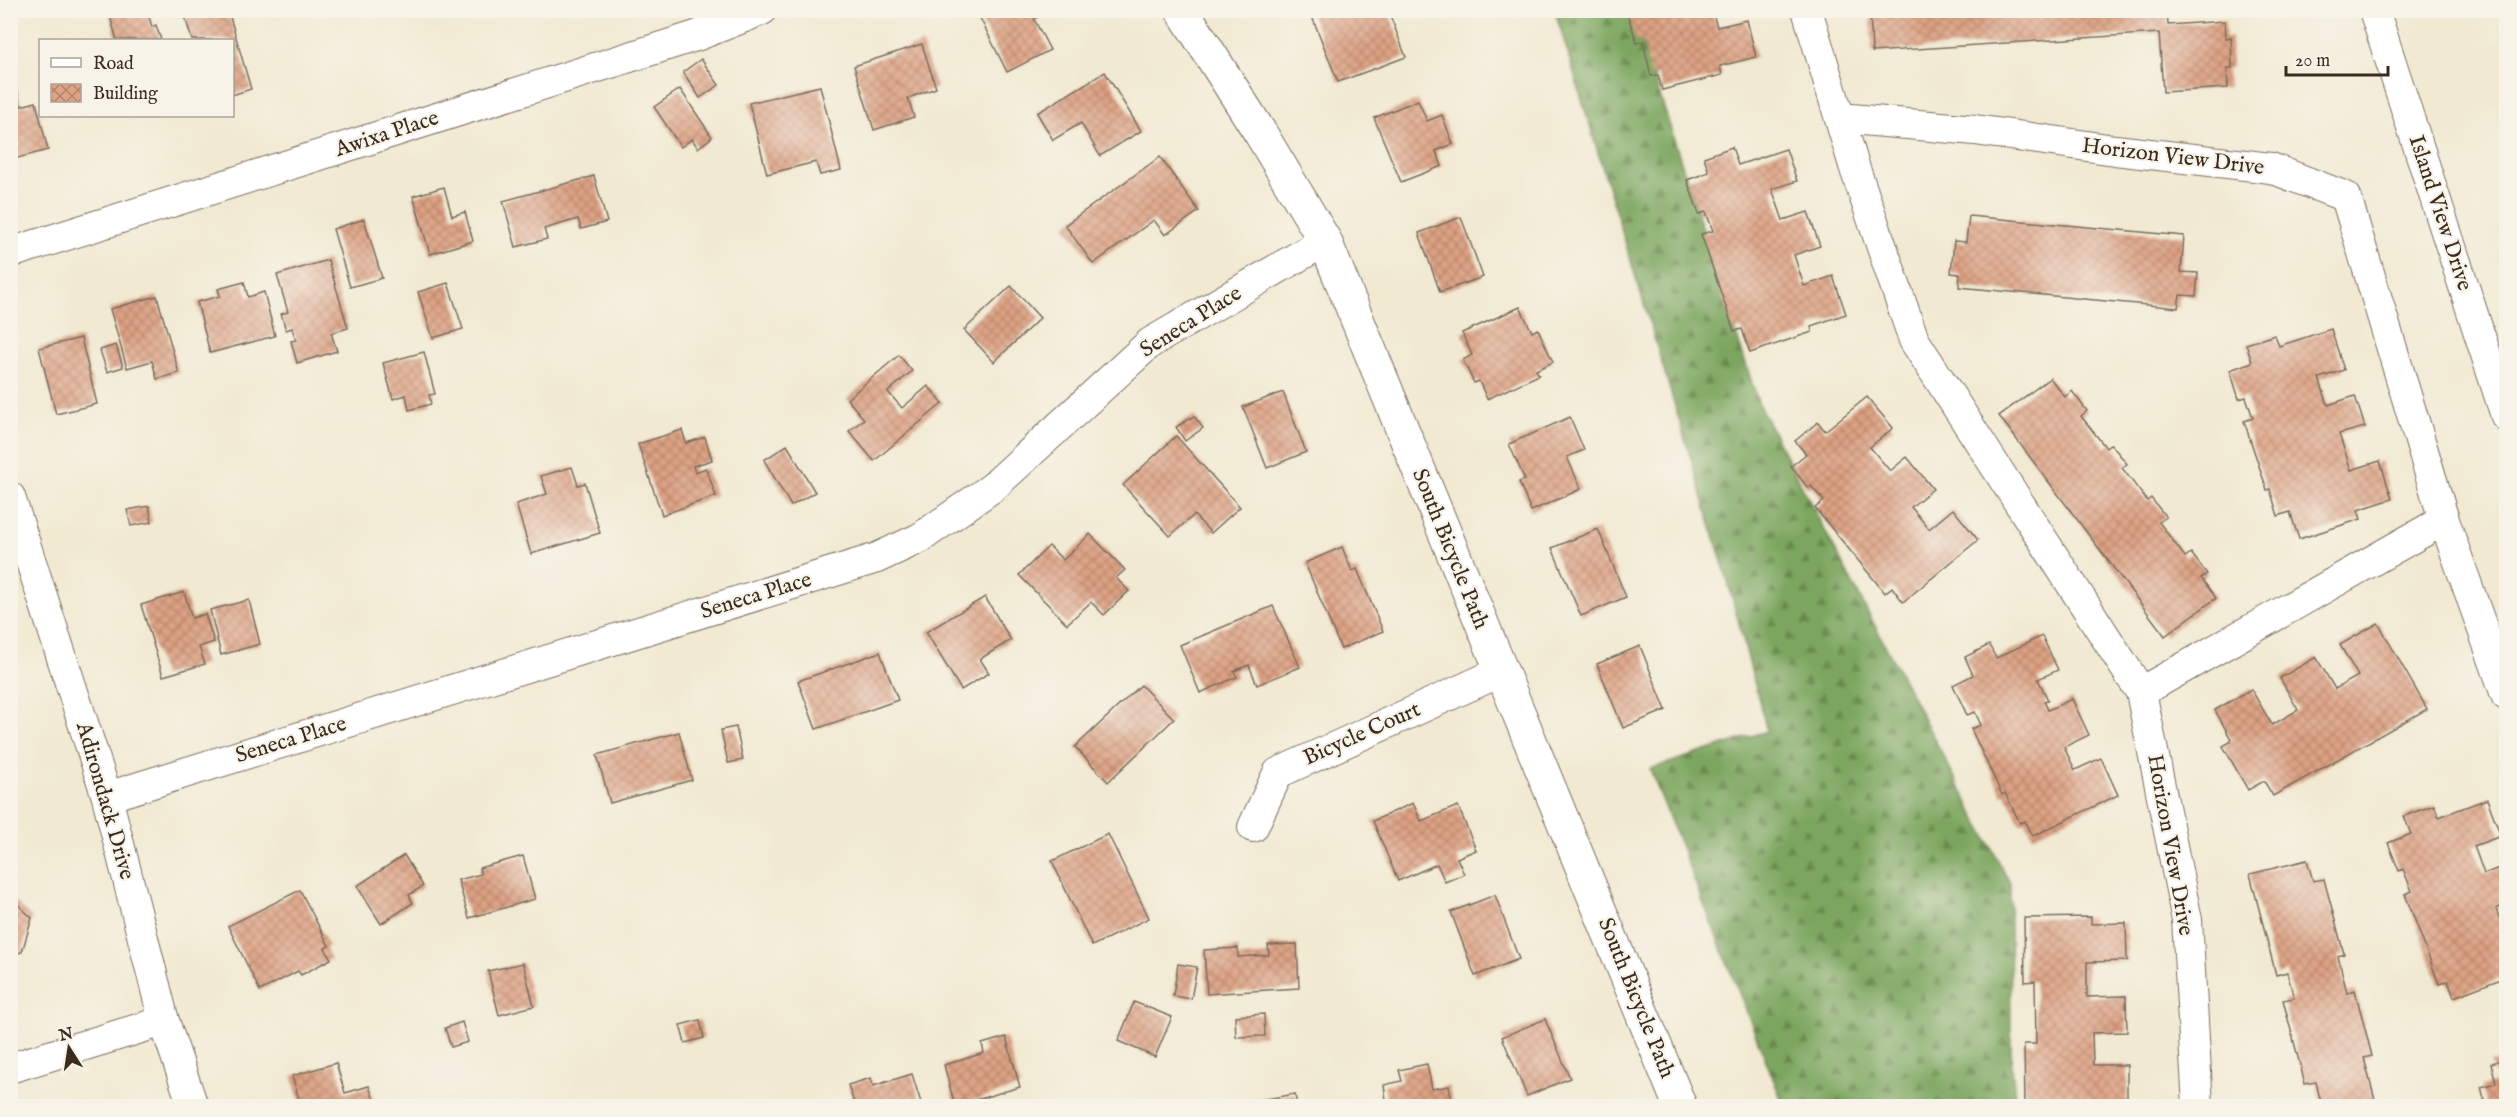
<svg xmlns="http://www.w3.org/2000/svg" width="2517" height="1117" viewBox="0 0 2517 1117" font-family="'IM FELL English',serif">
	<style>
		.forest { fill: url(#forest-firs); stroke: #5c683e; stroke-width: 1.5 }
		.building { fill: url(#building-cross-hatch) }
		.lines { fill: none; stroke-linecap: round; stroke-linejoin: round }
		.minor-casing { stroke: #7b6d5d; stroke-width: 32 }
		.tertiary-casing { stroke: #7b6d5d; stroke-width: 35 }
		.minor { stroke: #fff; stroke-width: 30 }
		.tertiary { stroke: #fff; stroke-width: 33 }
		.labels { text-anchor: middle; dominant-baseline: central; stroke-width: 4.5; stroke-linejoin: round; paint-order: stroke }
		.street-label { font-size: 22px; fill: #3b2a1e; stroke: #f7f3e8 }
	</style>
	<defs>
		<pattern id="forest-firs" width="22" height="20" patternUnits="userSpaceOnUse" patternTransform="scale(1.5)"><rect width="22" height="20" fill="#7ca65e"/><path d="M5 1l3.5 6h-7zM16 11l3.5 6h-7z" fill="#67874d"/></pattern>
		<pattern id="building-cross-hatch" width="8" height="8" patternUnits="userSpaceOnUse" patternTransform="scale(1.5)"><rect width="8" height="8" fill="#dea284"/><path d="M0 0l8 8M0 8l8-8" fill="none" stroke="#b5846b"/></pattern>
	</defs>
	<rect width="100%" height="100%" fill="#f7f3e8"/>
	<filter id="ink" filterUnits="userSpaceOnUse"><feTurbulence type="fractalNoise" baseFrequency=".0167" numOctaves="2"/><feDisplacementMap in="SourceGraphic" scale="12" xChannelSelector="R" yChannelSelector="G"/><feConvolveMatrix kernelMatrix="1 2 1 2 8 2 1 2 1" color-interpolation-filters="sRGB"/></filter>
	<filter id="wash" filterUnits="userSpaceOnUse"><feTurbulence type="fractalNoise" baseFrequency=".008" numOctaves="4" result="noise"/><feDisplacementMap in="SourceGraphic" scale="24" xChannelSelector="R" yChannelSelector="G"/><feGaussianBlur stdDeviation="1.35" result="paint"/><feColorMatrix in="noise" values="0 0 0 0 0 0 0 0 0 0 0 0 0 0 0 0 0 1.4 0 .05"/><feComposite in="paint" operator="in"/></filter>
	<g filter="url(#wash)">
		<rect width="100%" height="100%" fill="#f1e9d2"/>
		<polygon class="forest" points="1555,11 1633,11 1759,405 2010,883 2011,1056 2016,1106 1784,1106 1650,769 1767,731 1727,578"/>
		<g id="blocks">
			<g class="building">
				<polygon points="126,10 147,10 152,27 156,25 161,40 117,40 110,16"/>
				<polygon points="183,10 228,10 251,89 232,95 232,40 192,40"/>
				<polygon points="976,10 1050,10 1034,19 1050,50 1007,72"/>
				<polygon points="1319,10 1388,10 1406,57 1338,82 1311,14"/>
				<polygon points="1626,10 1712,10 1717,27 1747,20 1756,57 1720,66 1722,75 1662,90 1658,75 1651,76 1643,41 1637,43"/>
				<polygon points="1870,10 2167,10 2168,25 2225,21 2226,38 2231,37 2232,68 2227,68 2228,88 2163,92 2159,33 1872,52"/>
				<polygon points="922,44 936,88 908,98 914,117 874,130 854,66"/>
				<polygon points="701,59 719,85 700,98 683,72"/>
				<polygon points="1105,72 1141,131 1100,156 1081,123 1053,140 1037,113"/>
				<polygon points="14,79 21,106 36,102 48,150 10,160 10,80"/>
				<polygon points="820,86 841,170 820,175 816,162 767,174 749,103"/>
				<polygon points="680,89 712,137 698,148 692,139 681,147 654,107"/>
				<polygon points="1418,100 1427,121 1442,115 1453,144 1436,151 1442,166 1401,182 1374,118"/>
				<polygon points="1732,147 1738,165 1786,149 1797,181 1772,189 1783,220 1808,212 1820,246 1794,255 1804,286 1833,276 1846,314 1811,326 1812,332 1750,353 1742,329 1734,331 1701,234 1713,231 1706,212 1699,214 1687,180 1709,172 1704,157"/>
				<polygon points="1160,157 1199,211 1165,235 1154,220 1093,264 1065,225"/>
				<polygon points="594,176 607,222 581,229 578,219 544,229 547,239 516,247 503,201"/>
				<polygon points="444,187 452,216 465,212 473,241 430,254 413,196"/>
				<polygon points="1969,216 2184,236 2181,272 2198,273 2196,296 2180,295 2178,308 1959,287 1960,274 1951,273 1954,241 1966,242"/>
				<polygon points="1461,217 1483,277 1440,292 1419,233"/>
				<polygon points="364,219 382,278 350,287 333,229"/>
				<polygon points="328,260 348,328 331,333 337,351 297,363 291,341 296,340 292,328 286,330 281,314 288,312 277,275"/>
				<polygon points="244,282 248,297 264,292 275,336 210,353 197,302 220,296 218,289"/>
				<polygon points="448,283 463,329 433,338 418,292"/>
				<polygon points="1011,286 1040,318 994,362 964,330"/>
				<polygon points="157,296 179,373 157,379 152,361 127,368 110,309"/>
				<polygon points="1520,307 1532,332 1538,329 1553,362 1536,370 1539,375 1487,399 1479,381 1474,383 1463,360 1472,355 1462,333"/>
				<polygon points="2331,329 2344,370 2319,378 2328,405 2355,396 2365,427 2339,434 2351,470 2380,461 2392,499 2358,510 2361,519 2299,539 2290,512 2278,516 2270,489 2267,490 2244,421 2253,418 2246,397 2239,399 2230,370 2252,362 2246,344 2275,335 2279,346"/>
				<polygon points="81,338 97,404 56,414 39,348"/>
				<polygon points="116,345 123,367 107,372 100,350"/>
				<polygon points="424,352 435,394 429,395 431,404 409,410 406,395 393,399 383,363"/>
				<polygon points="899,355 912,371 888,392 902,408 928,386 943,403 874,461 849,431 864,419 847,399"/>
				<polygon points="2050,378 2065,397 2072,391 2087,411 2081,416 2106,448 2111,444 2127,464 2122,468 2147,501 2151,498 2166,517 2159,522 2185,557 2191,553 2207,574 2201,578 2216,598 2165,636 1999,416"/>
				<polygon points="1283,392 1306,452 1267,468 1243,407"/>
				<polygon points="1867,397 1893,428 1870,447 1890,471 1907,457 1933,489 1911,507 1929,529 1953,509 1978,540 1903,602 1892,587 1885,593 1815,508 1824,501 1811,486 1808,488 1791,466 1806,454 1795,441 1818,422 1825,431"/>
				<polygon points="1194,416 1203,428 1185,441 1176,427"/>
				<polygon points="1570,417 1584,450 1567,457 1581,489 1531,511 1519,482 1525,480 1509,444"/>
				<polygon points="682,430 686,443 705,437 712,460 693,466 695,472 706,468 716,496 662,515 638,444"/>
				<polygon points="1176,436 1240,507 1211,533 1194,515 1170,536 1123,485"/>
				<polygon points="787,445 815,492 791,506 764,460"/>
				<polygon points="572,467 578,485 585,483 600,533 531,554 516,504 547,494 541,476"/>
				<polygon points="149,506 152,522 131,526 127,510"/>
				<polygon points="1598,529 1626,597 1581,616 1552,548"/>
				<polygon points="1090,534 1125,570 1116,578 1129,591 1104,615 1091,602 1067,624 1019,575 1049,546 1063,560"/>
				<polygon points="1342,547 1352,571 1357,569 1383,631 1341,649 1305,563"/>
				<polygon points="184,592 192,618 205,614 214,642 199,647 205,664 163,676 141,605"/>
				<polygon points="985,597 1011,640 980,659 989,673 961,690 926,632"/>
				<polygon points="249,600 260,644 221,655 210,610"/>
				<polygon points="1273,606 1300,667 1257,685 1249,665 1234,671 1237,677 1200,693 1180,645"/>
				<polygon points="2378,623 2427,709 2273,796 2264,781 2248,790 2223,746 2232,741 2215,710 2251,689 2272,725 2298,710 2280,678 2316,657 2335,689 2358,676 2340,645"/>
				<polygon points="2042,636 2058,670 2038,679 2048,700 2044,701 2048,710 2072,699 2089,735 2064,747 2075,770 2101,758 2118,795 2033,836 2025,821 2020,823 2005,793 2002,795 1971,729 1981,725 1975,712 1967,715 1953,685 1973,675 1965,657 1989,645 1996,658"/>
				<polygon points="1640,646 1666,710 1623,728 1597,664"/>
				<polygon points="880,652 898,700 816,729 798,681"/>
				<polygon points="1141,685 1174,719 1108,782 1075,747"/>
				<polygon points="736,727 743,760 728,763 721,730"/>
				<polygon points="679,732 692,780 610,803 597,755"/>
				<polygon points="2487,799 2501,836 2474,846 2484,874 2506,865 2506,905 2496,909 2506,937 2506,977 2454,997 2448,981 2439,984 2405,894 2412,891 2403,869 2399,871 2388,843 2411,834 2404,816 2434,805 2439,817"/>
				<polygon points="1413,803 1421,821 1458,806 1476,850 1457,858 1464,874 1445,882 1437,864 1398,881 1373,821"/>
				<polygon points="1108,834 1149,918 1092,946 1052,861"/>
				<polygon points="404,855 423,886 409,895 413,903 381,924 357,886"/>
				<polygon points="523,856 535,899 469,918 458,880 481,874 479,868"/>
				<polygon points="2307,860 2313,881 2324,879 2344,954 2338,956 2347,993 2355,990 2372,1056 2364,1058 2376,1104 2383,1102 2384,1106 2310,1106 2321,1103 2316,1082 2305,1084 2283,1000 2294,998 2287,972 2276,975 2250,874"/>
				<polygon points="300,890 329,946 325,948 331,959 301,975 298,971 260,991 228,926"/>
				<polygon points="1495,895 1519,959 1475,976 1451,912"/>
				<polygon points="10,897 32,918 22,952 10,955"/>
				<polygon points="2091,917 2091,924 2126,923 2127,961 2087,962 2087,997 2126,996 2127,1032 2092,1033 2093,1065 2127,1065 2127,1106 2025,1106 2024,1044 2036,1044 2035,981 2025,982 2024,918"/>
				<polygon points="1297,944 1299,988 1207,994 1204,950 1238,948 1238,957 1269,955 1268,945"/>
				<polygon points="523,963 534,1006 499,1015 488,971"/>
				<polygon points="1178,964 1197,967 1191,999 1173,996"/>
				<polygon points="1134,1002 1172,1017 1155,1057 1118,1041"/>
				<polygon points="1264,1014 1265,1036 1236,1037 1235,1016"/>
				<polygon points="1545,1019 1570,1078 1527,1096 1502,1037"/>
				<polygon points="700,1020 704,1038 685,1043 680,1025"/>
				<polygon points="462,1022 468,1042 451,1047 445,1028"/>
				<polygon points="1006,1037 1020,1087 955,1106 944,1065 984,1053 982,1044"/>
				<polygon points="2506,1059 2506,1106 2486,1106 2481,1087 2496,1083 2491,1063"/>
				<polygon points="336,1063 345,1093 369,1086 376,1106 301,1106 292,1076"/>
				<polygon points="1427,1064 1432,1089 1449,1086 1453,1106 1364,1106 1364,1104 1386,1100 1384,1085 1402,1081 1399,1070"/>
				<polygon points="912,1074 922,1106 855,1106 848,1085 871,1078 873,1086"/>
				<polygon points="1295,1094 1297,1106 1230,1106 1230,1105"/>
			</g>
		</g>
	</g>
	<g filter="url(#ink)">
		<use href="#blocks" fill-opacity="0" stroke="#7b6d5d" stroke-width="1.5"/>
		<g class="lines">
			<defs>
				<g id="minor">
					<polyline points="1807,10 1855,169 1914,340 2141,692 2187,920 2198,1106"/>
					<polyline points="2374,10 2506,416"/>
					<polyline points="1840,118 1975,130 2115,150 2271,168 2346,197 2444,520 2506,695"/>
					<polyline points="10,253 696,36 762,10"/>
					<polyline points="10,497 107,797 164,1021 193,1106"/>
					<polyline points="2141,692 2444,520"/>
					<polyline points="107,797 877,558 920,538 993,487 1150,343 1325,241"/>
					<polyline points="1253,827 1278,773 1500,672"/>
					<polyline points="10,1068 164,1021"/>
				</g>
				<polyline id="tertiary" points="1182,10 1261,134 1325,241 1680,1106"/>
			</defs>
			<use href="#minor" class="minor-casing"/>
			<use href="#tertiary" class="tertiary-casing"/>
			<use href="#minor" class="minor"/>
			<use href="#tertiary" class="tertiary"/>
		</g>
	</g>
	<g class="labels">
		<g class="street-label">
			<text transform="translate(387 134) rotate(-18)">Awixa Place</text>
			<text transform="translate(2173 157) rotate(7)">Horizon View Drive</text>
			<text transform="translate(2440 213) rotate(72)">Island View Drive</text>
			<text transform="translate(1191 322) rotate(-32)">Seneca Place</text>
			<text transform="translate(1450 549) rotate(68)">South Bicycle Path</text>
			<text transform="translate(756 596) rotate(-17)">Seneca Place</text>
			<text transform="translate(1362 734) rotate(-24)">Bicycle Court</text>
			<text transform="translate(291 740) rotate(-17)">Seneca Place</text>
			<text transform="translate(105 801) rotate(74)">Adirondack Drive</text>
			<text transform="translate(2170 845) rotate(80)">Horizon View Drive</text>
			<text transform="translate(1636 998) rotate(68)">South Bicycle Path</text>
		</g>
	</g>
	<rect width="2517" height="1117" fill="none" stroke="#f7f3e8" stroke-width="36"/>
	<rect x="39" y="39" width="195" height="78" fill="#f7f3e8" stroke="#aca397" stroke-width="1.5"/>
	<rect x="51" y="58" width="30" height="9" fill="#ffffff" stroke="#aca397" stroke-width="1.5"/>
	<text x="93" y="69" font-size="18" fill="#3b2a1e">Road</text>
	<rect x="51" y="84" width="30" height="18" fill="url(#building-cross-hatch)" stroke="#aca397" stroke-width="1.5"/>
	<text x="93" y="99" font-size="18" fill="#3b2a1e">Building</text>
	<g transform="translate(69 1048) rotate(348)" stroke="#f7f3e8" stroke-width="4.5" paint-order="stroke">
	<path d="M0-4.5L10 22L0 15L-10 22Z" fill="#3b2a1e"/>
	<text y="-9" font-size="16" font-weight="bold" text-anchor="middle" fill="#3b2a1e">N</text>
	</g>
	<path d="M2286 66v9h102v-9" fill="none" stroke="#3b2a1e" stroke-width="3"/>
	<text x="2295" y="66" font-size="18" fill="#3b2a1e" stroke="#f7f3e8" stroke-width="4.5" paint-order="stroke">20 m</text>
</svg>
